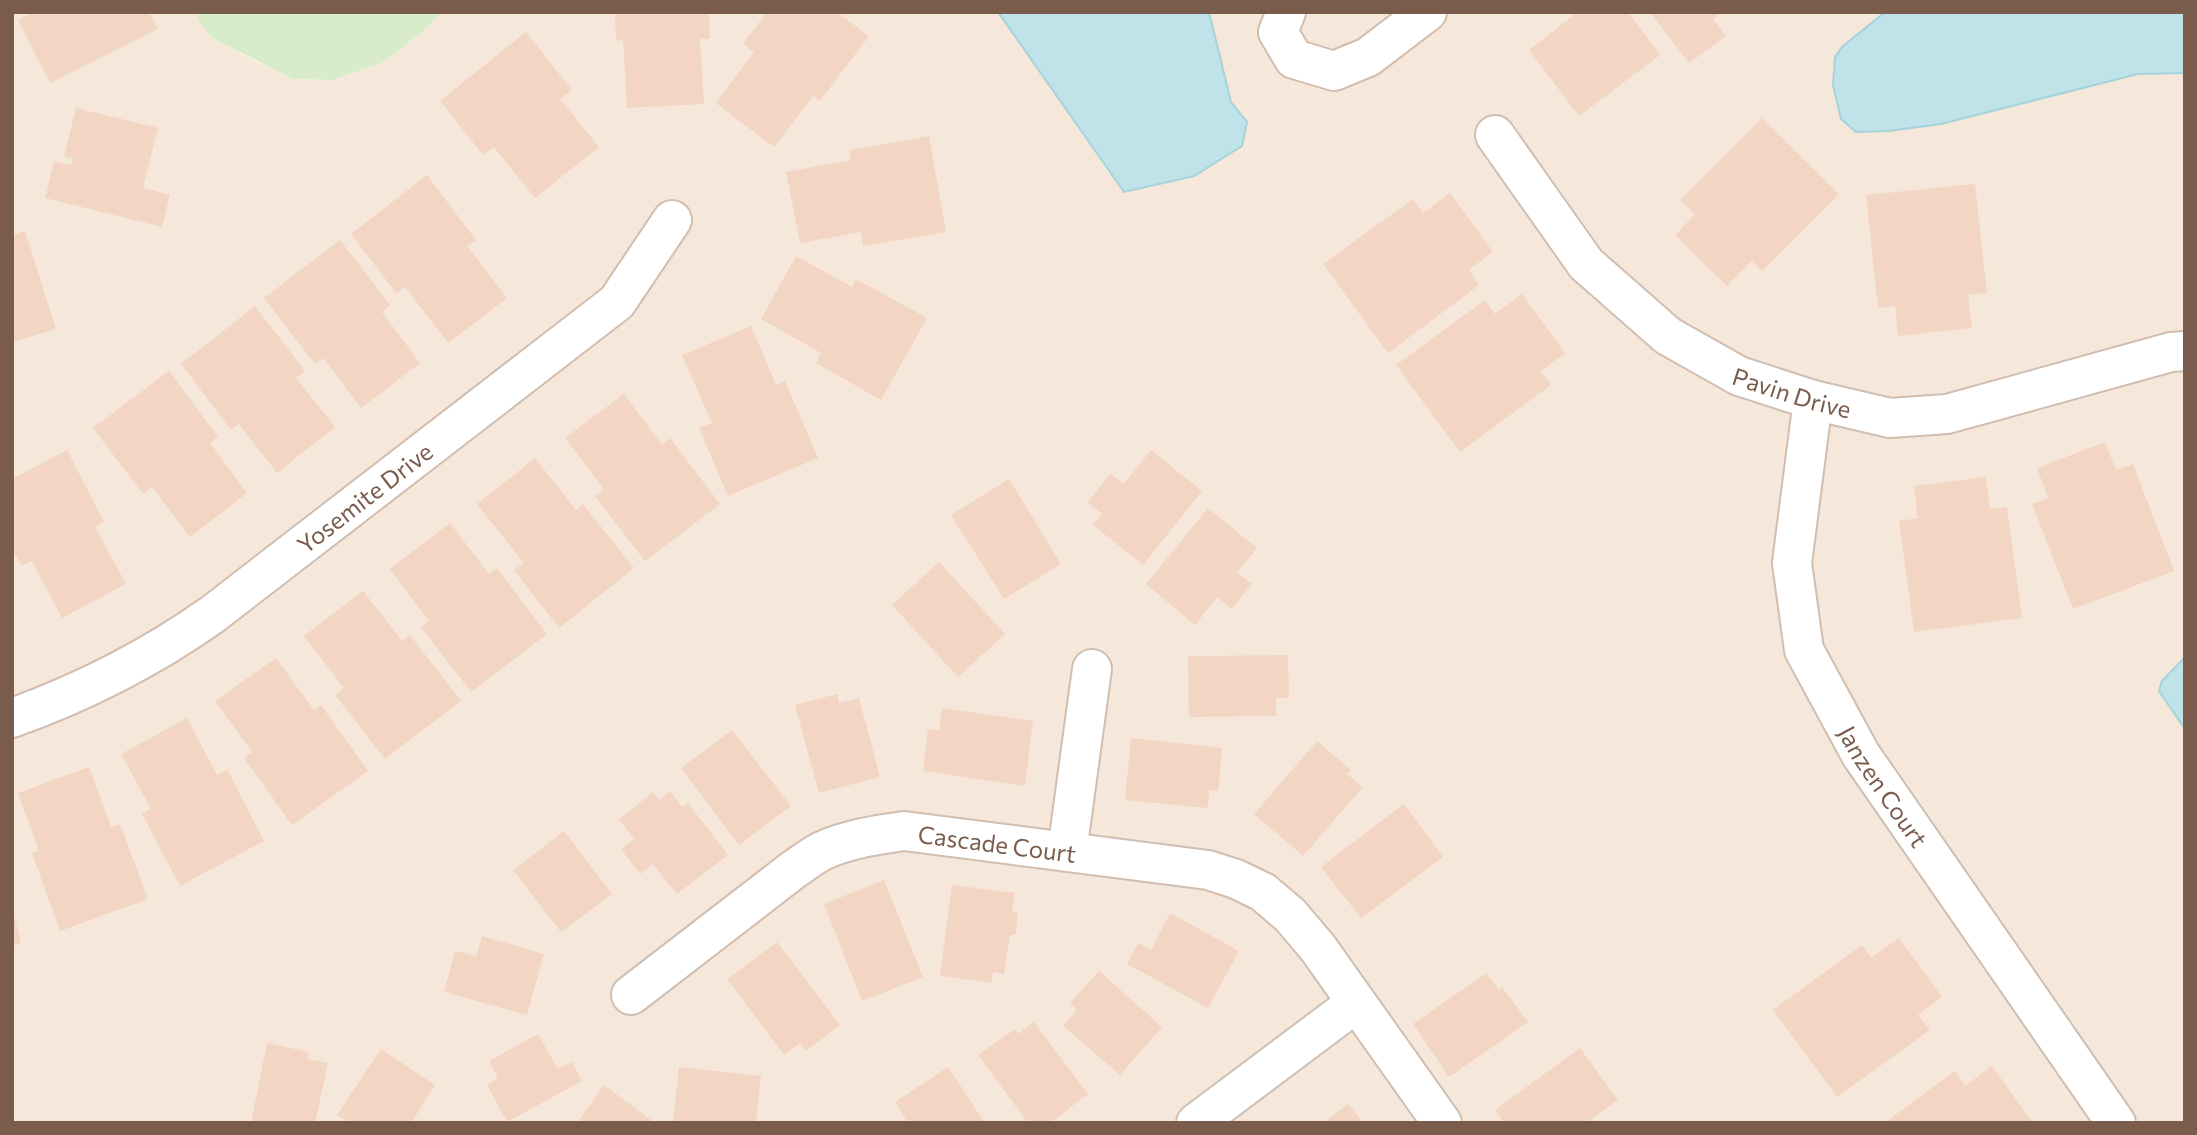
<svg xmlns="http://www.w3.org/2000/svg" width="2197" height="1135" viewBox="0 0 2197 1135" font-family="Commissioner,sans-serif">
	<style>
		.residential { fill: #f5e8da }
		.green { fill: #d8ecc9 }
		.water { fill: #bfe3e8; stroke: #a5d3da; stroke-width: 2 }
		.building { fill: #f3d5c3 }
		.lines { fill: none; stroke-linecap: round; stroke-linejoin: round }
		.minor-casing { stroke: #d1beb0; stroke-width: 42 }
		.minor { stroke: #fff; stroke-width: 38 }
		.labels { text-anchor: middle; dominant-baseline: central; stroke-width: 6; stroke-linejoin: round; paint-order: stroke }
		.street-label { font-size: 24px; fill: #7a5c4d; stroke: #fffaf3 }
	</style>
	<rect width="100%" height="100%" fill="#fdf6ec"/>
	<polygon class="residential" points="12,12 199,12 197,19 212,38 255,61 293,79 333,80 384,62 428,27 442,12 998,12 1124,192 1247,122 1231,102 1209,12 1885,12 1842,47 1856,132 1889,131 1941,124 2138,74 2185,73 2185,657 2162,681 2160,691 2185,729 2185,1123 12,1123"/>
	<polygon class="green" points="199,12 442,12 428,27 384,62 333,80 293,79 212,38 197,19"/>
	<g class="water">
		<polygon points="998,12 1209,12 1231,102 1247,122 1242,146 1194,176 1124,192"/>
		<polygon points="1885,12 2185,12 2185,73 2138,74 1941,124 1889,131 1856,132 1841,119 1833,85 1835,57 1842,47"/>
		<polygon points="2185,657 2185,729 2159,691 2162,681"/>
	</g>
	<g class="building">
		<polygon points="33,12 149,12 158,29 50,83 18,20"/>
		<polygon points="615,12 709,12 710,39 700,39 704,104 627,108 623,40 616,41"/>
		<polygon points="767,12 837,12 869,36 820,101 813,96 774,147 716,103 754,52 743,44"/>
		<polygon points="1578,12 1628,12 1660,55 1579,116 1529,50"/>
		<polygon points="1650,12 1722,12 1713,19 1726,36 1689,63"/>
		<polygon points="526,32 572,90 560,99 599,147 535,198 494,147 483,155 440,101"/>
		<polygon points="76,108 158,128 143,188 170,195 162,227 45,198 54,161 71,165 73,158 64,157"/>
		<polygon points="1762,118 1839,194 1762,271 1752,261 1727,286 1675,235 1695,214 1680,200"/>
		<polygon points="929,136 946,232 863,246 861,232 800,243 786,172 851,160 849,150"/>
		<polygon points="427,175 476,240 467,246 507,298 448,343 405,287 396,293 351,234"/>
		<polygon points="1975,184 1987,293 1968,295 1972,328 1898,336 1895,306 1878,308 1866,195"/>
		<polygon points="1450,193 1493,252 1469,270 1479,285 1388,353 1323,264 1413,199 1423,213"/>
		<polygon points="25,231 56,329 12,342 12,235"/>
		<polygon points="340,240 390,305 382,312 420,363 361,408 323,358 315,364 264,298"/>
		<polygon points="796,256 852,287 856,279 927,318 881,400 816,363 821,353 761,319"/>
		<polygon points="1522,294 1565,353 1541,371 1551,385 1460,452 1396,365 1485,300 1495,314"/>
		<polygon points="255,306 305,371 296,378 335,427 277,473 239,424 231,430 181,364"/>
		<polygon points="751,326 776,385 785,381 818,458 728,496 699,428 712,423 682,355"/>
		<polygon points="169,371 218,437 210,443 247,493 190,537 152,487 143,494 93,428"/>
		<polygon points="624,394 662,445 670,438 720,504 645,561 595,496 604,489 565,438"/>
		<polygon points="2105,442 2116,470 2133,464 2174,571 2073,609 2032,504 2048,498 2037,468"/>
		<polygon points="67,450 104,522 95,527 126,584 62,618 32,561 22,566 12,549 12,479"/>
		<polygon points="1151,450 1202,491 1143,565 1093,525 1102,514 1088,502 1110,474 1124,484"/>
		<polygon points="535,458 576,510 583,504 634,568 559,628 514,570 524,563 477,504"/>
		<polygon points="1986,477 1990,509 2007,507 2022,618 1914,632 1899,521 1918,518 1914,486"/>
		<polygon points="1009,479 1061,564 1004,599 951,515"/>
		<polygon points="1208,508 1257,548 1237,573 1252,584 1232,609 1217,597 1195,625 1146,584"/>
		<polygon points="450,523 489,574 497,568 547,634 471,692 421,627 429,621 390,569"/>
		<polygon points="939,562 1005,634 958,677 892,605"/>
		<polygon points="363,591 402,641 410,635 461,701 385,759 335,695 344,688 304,636"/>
		<polygon points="1288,655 1289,698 1276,698 1276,716 1189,717 1188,656"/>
		<polygon points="276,658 314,710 321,705 368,771 292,825 244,758 252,752 215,701"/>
		<polygon points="837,694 839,703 859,698 880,777 819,793 795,705"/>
		<polygon points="942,708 1033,721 1025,786 923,771 928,729 939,731"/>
		<polygon points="187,718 217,775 227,769 264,841 180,886 142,814 151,809 121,754"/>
		<polygon points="732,730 791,806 739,845 681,768"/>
		<polygon points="1131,738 1222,748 1218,791 1209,790 1208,808 1125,800"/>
		<polygon points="1317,741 1351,770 1347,774 1363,787 1303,856 1254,814"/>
		<polygon points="89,767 111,827 120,824 148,899 60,931 32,853 39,851 18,793"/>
		<polygon points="670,791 682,807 688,803 728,855 677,894 653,864 640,874 621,849 634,839 619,819 653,792 659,800"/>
		<polygon points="1404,804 1443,857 1361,918 1321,867"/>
		<polygon points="564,831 612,894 561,932 513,870"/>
		<polygon points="884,880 923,977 862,1001 824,904"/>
		<polygon points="952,885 1015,893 1012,911 1018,914 1016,934 1010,936 1004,974 993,972 992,983 940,976"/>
		<polygon points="12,907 21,943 12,945"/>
		<polygon points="1170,913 1239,951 1208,1008 1127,964 1138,943 1151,950"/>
		<polygon points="482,936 544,954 527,1015 444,992 455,951 476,956"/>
		<polygon points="1899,938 1942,997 1918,1015 1930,1030 1837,1097 1773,1010 1862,945 1871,958"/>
		<polygon points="777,942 840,1025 806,1051 800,1043 784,1055 727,979"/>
		<polygon points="1099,971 1162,1027 1120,1075 1063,1026 1077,1010 1070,1003"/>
		<polygon points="1486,973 1499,990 1502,987 1528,1022 1449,1077 1413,1024"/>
		<polygon points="1034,1022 1088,1094 1050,1123 1028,1123 978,1055 1015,1029 1018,1034"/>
		<polygon points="538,1034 558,1069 572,1062 582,1081 507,1122 487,1085 498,1078 489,1061"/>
		<polygon points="267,1043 309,1052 308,1059 328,1063 315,1123 251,1123"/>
		<polygon points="1580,1048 1618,1100 1587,1123 1504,1123 1495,1110"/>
		<polygon points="381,1049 435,1085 411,1123 350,1123 337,1115"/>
		<polygon points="1992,1066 2033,1123 1884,1123 1955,1071 1965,1086"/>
		<polygon points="679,1067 761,1076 756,1123 739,1121 739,1123 673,1123"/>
		<polygon points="948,1067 985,1123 908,1123 895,1102"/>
		<polygon points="604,1085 655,1123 577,1123"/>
		<polygon points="1348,1104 1363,1123 1323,1123"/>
	</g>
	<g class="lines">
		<defs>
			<g id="minor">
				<polyline points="1286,12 1278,32 1294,59 1334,71 1368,57 1427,12"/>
				<path id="s1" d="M1495,135L1586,264L1668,336L1739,376L1813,400L1890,418L1947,414L2171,352L2185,351"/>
				<path id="s2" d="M1813,400L1792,563L1804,650L1861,755L2116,1123"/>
				<path id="s3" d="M12,718C84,692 151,658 213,614L617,302L672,220"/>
				<polyline points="1067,852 1092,669"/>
				<path id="s4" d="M631,995L793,870C802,864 812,856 822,851C848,839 876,835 904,831L1208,870L1236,879L1263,892L1290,915L1318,948L1442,1123"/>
				<polyline points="1196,1123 1356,1003"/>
			</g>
		</defs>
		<use href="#minor" class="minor-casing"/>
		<use href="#minor" class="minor"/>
	</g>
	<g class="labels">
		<g class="street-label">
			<text stroke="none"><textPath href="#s1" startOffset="404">Pavin Drive</textPath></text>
			<text stroke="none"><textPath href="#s3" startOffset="418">Yosemite Drive</textPath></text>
			<text stroke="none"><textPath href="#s2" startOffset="410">Janzen Court</textPath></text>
			<text stroke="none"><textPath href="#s4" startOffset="418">Cascade Court</textPath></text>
		</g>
	</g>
	<rect width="2197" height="1135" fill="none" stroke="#7a5c4d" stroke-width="28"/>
</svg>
